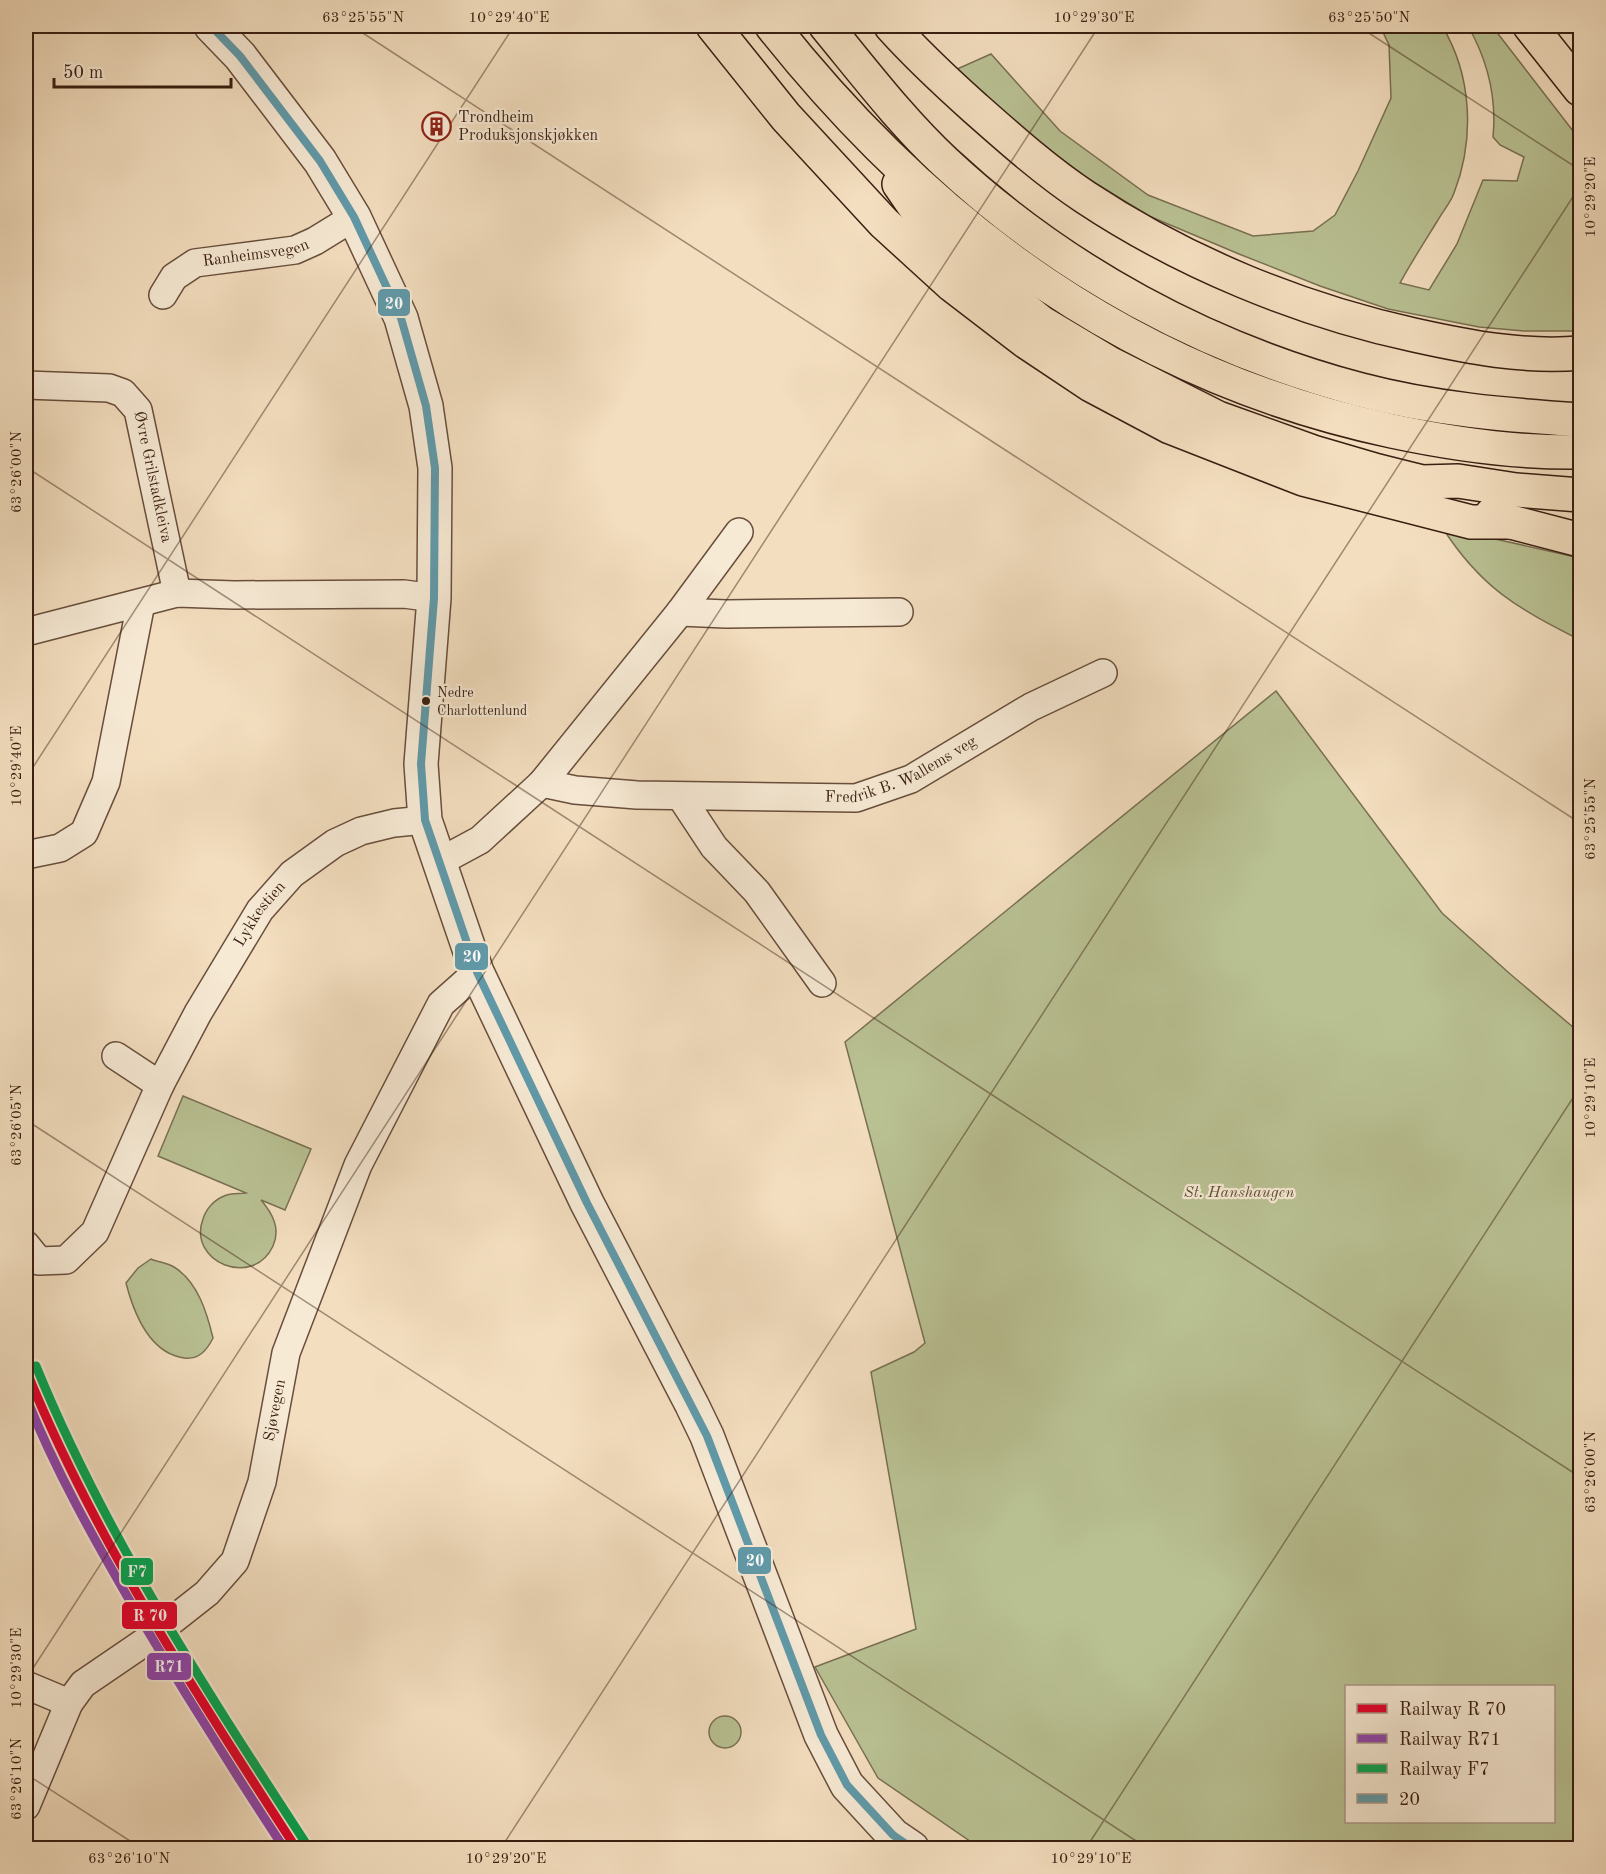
<svg xmlns="http://www.w3.org/2000/svg" width="1606" height="1874" viewBox="0 0 1606 1874" font-family="'Old Standard TT',serif">
	<style>
		.green { fill: #b9c193; stroke: #797052; stroke-width: 1.5; fill-rule: evenodd }
		.lines { fill: none; stroke-linecap: round; stroke-linejoin: round }
		.minor-casing { stroke: #684e3c; stroke-width: 30 }
		.tertiary-casing { stroke: #684e3c; stroke-width: 36 }
		.primary-casing { stroke: #391e11; stroke-width: 36 }
		.trunk-casing { stroke: #391e11; stroke-width: 36 }
		.minor { stroke: #f7ead5; stroke-width: 27 }
		.tertiary { stroke: #f7ead5; stroke-width: 33 }
		.primary { stroke: #f3debf; stroke-width: 33 }
		.trunk { stroke: #f3debf; stroke-width: 33 }
		.bus-1-casing { stroke: #f7ead5; stroke-width: 12 }
		.bus-1 { stroke: #609aaa; stroke-width: 8 }
		.rail-1-casing { stroke: #f7ead5; stroke-width: 14 }
		.rail-2-casing { stroke: #f7ead5; stroke-width: 14 }
		.rail-3-casing { stroke: #f7ead5; stroke-width: 14 }
		.rail-1 { stroke: #e4002b; stroke-width: 9 }
		.rail-2 { stroke: #8e44ad; stroke-width: 9 }
		.rail-3 { stroke: #00a651; stroke-width: 9 }
		.ticks { fill: none; stroke: #391e11; stroke-width: 1.5; stroke-opacity: 0.45 }
		.bus-dot { fill: #391e11; stroke: #f7ead5; stroke-width: 2 }
		.labels { text-anchor: middle; dominant-baseline: central; stroke-width: 4.5; stroke-linejoin: round; paint-order: stroke }
		.bus-label { font-size: 14px; fill: #391e11; stroke: #f7ead5; text-anchor: start }
		.poi-label { font-size: 16px; fill: #391e11; stroke: #f7ead5; text-anchor: start }
		.street-label { font-size: 16px; fill: #391e11; stroke: #f7ead5 }
		.park-label { font-size: 16px; font-style: italic; fill: #5f4f38; stroke: #f7ead5 }
		.line-badge { stroke: #f7ead5; stroke-width: 2 }
		.badge-label { font-size: 16px; text-anchor: middle; font-weight: bold; fill: #fff }
		.neatline { fill: none; stroke: #391e11; stroke-width: 2 }
		.ticks-label { font-size: 15px; text-anchor: middle; fill: #391e11 }
	</style>
	<rect width="100%" height="100%" fill="#f3debf"/>
	<filter id="stains"><feTurbulence type="fractalNoise" baseFrequency=".00333" numOctaves="4"/><feColorMatrix values="0 0 0 0 .2 0 0 0 0 .09 0 0 0 0 .02 0 0 0 .5 -.17"/></filter>
	<radialGradient id="worn" r=".72"><stop offset=".6" stop-color="#630" stop-opacity="0"/><stop offset="1" stop-color="#630" stop-opacity=".3"/></radialGradient>
	<g class="green">
		<path d="M1380,26H1442C1472,75 1475,139 1454,193C1451,202 1443,211 1438,220C1425,241 1412,261 1400,283L1429,290L1457,244L1483,180L1517,181L1524,157L1500,145L1493,137C1497,96 1488,61 1468,26H1492L1580,140V331H1524L1479,327L1388,309L1320,286L1239,254L1149,216L1069,167L1015,125L955,70L991,54L1060,131L1148,195L1253,236L1313,231L1335,215L1358,171L1391,98L1389,45Z"/>
		<path d="M1442,527L1580,558V640C1517,608 1481,588 1442,527Z"/>
		<path d="M1276,691L1442,913L1509,973L1580,1033V1839L1575,1848H980L878,1778L815,1667L916,1629L871,1372L914,1352L925,1343L845,1042ZM1554,1686V1822H1346V1686Z"/>
		<path d="M183,1096L311,1149L285,1210L261,1200C272,1213 281,1228 273,1246C253,1289 187,1262 203,1219C206,1209 214,1200 224,1196C231,1193 240,1194 246,1193L158,1156Z"/>
		<path d="M151,1259C158,1262 167,1263 174,1267C198,1282 207,1313 213,1338C207,1350 199,1360 184,1358C149,1353 134,1314 126,1283L138,1268Z"/>
		<circle cx="725" cy="1732" r="16"/>
	</g>
	<g class="lines">
		<defs>
			<g id="minor">
				<path id="s1" d="M163,295L174,277L195,263L295,250L315,241L354,217"/>
				<path id="s2" d="M26,385L109,388L123,393L138,410L177,593"/>
				<polyline points="680,612 726,614 899,612"/>
				<polyline points="26,632 177,593 234,595 404,594 434,598"/>
				<path id="s3" d="M542,783L575,790L637,795L856,798L911,779L1031,707L1103,673"/>
				<polyline points="681,797 714,847 757,892 822,983"/>
				<polyline points="26,855 60,848 84,833 106,782 141,603"/>
				<polyline points="441,861 480,840 542,783 680,612 739,532"/>
				<polyline points="116,1056 160,1085"/>
				<path id="s4" d="M26,1245L39,1261L66,1260L95,1232L160,1085L198,1013L260,910L292,874L335,843L361,831L394,823L425,820"/>
				<polyline points="26,1685 69,1703"/>
				<path id="s5" d="M26,1806L69,1703L83,1684L146,1641L207,1593L235,1561L262,1482L286,1353L358,1165L441,1004L477,972"/>
			</g>
			<polyline id="tertiary" points="211,26 240,56 320,161 354,217 401,318 426,406 435,468 434,598 421,764 425,820 477,972 587,1203 692,1405 707,1436 821,1735 847,1785 893,1835 912,1848"/>
			<polyline id="primary" points="1530,26 1580,89"/>
			<g id="trunk">
				<polyline points="713,26 786,117 884,223 952,285 1025,341 1091,385 1170,427 1303,479 1471,522 1511,522"/>
				<path d="M772,26C934,230 1134,376 1392,431C1453,444 1517,453 1580,452"/>
				<path d="M826,26C864,72 901,121 945,162C1062,271 1206,349 1361,390C1433,409 1507,415 1580,420"/>
				<path d="M891,26C917,55 946,82 975,108C1010,139 1046,171 1085,197C1183,262 1299,310 1414,335C1468,347 1525,358 1580,353"/>
				<polyline points="1579,87 1580,88"/>
				<polyline points="899,184 936,238 1042,323 1109,363 1218,418 1313,452 1378,471 1422,482 1458,481 1516,490 1580,495"/>
				<polyline points="1492,514 1511,522 1580,540"/>
			</g>
		</defs>
		<use href="#minor" class="minor-casing"/>
		<use href="#tertiary" class="tertiary-casing"/>
		<use href="#primary" class="primary-casing"/>
		<use href="#trunk" class="trunk-casing"/>
		<use href="#minor" class="minor"/>
		<use href="#tertiary" class="tertiary"/>
		<use href="#primary" class="primary"/>
		<use href="#trunk" class="trunk"/>
		<defs>
			<polyline id="bus-1" points="211,26 240,56 320,161 354,217 401,318 426,406 435,468 434,598 421,764 425,820 477,972 587,1203 707,1436 821,1735 847,1785 893,1835 912,1848"/>
		</defs>
		<use href="#bus-1" class="bus-1-casing"/>
		<use href="#bus-1" class="bus-1"/>
		<defs>
			<path id="rail-1" d="M26,1370C95,1540 197,1695 296,1848"/>
			<path id="rail-2" d="M26,1397C55,1470 94,1539 134,1608C182,1689 232,1769 284,1848"/>
			<path id="rail-3" d="M36,1366C105,1535 206,1690 305,1842"/>
		</defs>
		<use href="#rail-1" class="rail-1-casing"/>
		<use href="#rail-2" class="rail-2-casing"/>
		<use href="#rail-3" class="rail-3-casing"/>
		<use href="#rail-1" class="rail-1"/>
		<use href="#rail-2" class="rail-2"/>
		<use href="#rail-3" class="rail-3"/>
	</g>
	<path class="ticks" d="M352,26L1580,823M1358,26L1580,170M26,467L1580,1477M26,778L514,26M26,1120L1147,1848M26,1679L1099,26M26,1774L141,1848M501,1848L1580,186M1086,1848L1580,1087"/>
	<defs>
		<symbol id="building-ring" viewBox="-11 -11 22 22"><circle r="9.5" fill="#f7ead5" stroke="#8f2418" stroke-width="1.5"/><path d="M-4-6H4V6H1V3H-1V6H-4ZM-2.5-4.3h1.7v1.8h-1.7ZM.8-4.3h1.7v1.8H.8ZM-2.5-1h1.7V.8h-1.7ZM.8-1h1.7V.8H.8Z" fill="#8f2418"/></symbol>
	</defs>
	<g fill-rule="evenodd">
		<use href="#building-ring" x="420" y="110" width="33" height="33"/>
	</g>
	<circle class="bus-dot" cx="426" cy="701" r="5"/>
	<g class="labels">
		<g class="bus-label">
			<text x="437" y="693">Nedre<tspan x="437" dy="18">Charlottenlund</tspan></text>
		</g>
		<g class="poi-label">
			<text x="458" y="118">Trondheim<tspan x="458" dy="18">Produksjonskjøkken</tspan></text>
		</g>
		<g class="street-label">
			<text stroke="none"><textPath href="#s1" startOffset="108">Ranheimsvegen</textPath></text>
			<text stroke="none"><textPath href="#s2" startOffset="189">Øvre Grilstadkleiva</textPath></text>
			<text stroke="none"><textPath href="#s3" startOffset="366">Fredrik B. Wallems veg</textPath></text>
			<text stroke="none"><textPath href="#s4" startOffset="447">Lykkestien</textPath></text>
			<text stroke="none"><textPath href="#s5" startOffset="488">Sjøvegen</textPath></text>
		</g>
		<g class="park-label">
			<text x="1239" y="1193">St. Hanshaugen</text>
		</g>
	</g>
	<g class="line-badge">
		<rect x="377" y="288" width="34" height="29" rx="6" fill="#609aaa"/>
		<rect x="454" y="942" width="35" height="29" rx="6" fill="#609aaa"/>
		<rect x="737" y="1546" width="35" height="29" rx="6" fill="#609aaa"/>
		<rect x="120" y="1557" width="34" height="29" rx="6" fill="#00a651"/>
		<rect x="121" y="1601" width="57" height="29" rx="6" fill="#e4002b"/>
		<rect x="146" y="1652" width="46" height="29" rx="6" fill="#8e44ad"/>
	</g>
	<g class="badge-label">
		<text x="394" y="309">20</text>
		<text x="472" y="962">20</text>
		<text x="755" y="1566">20</text>
		<text x="137" y="1577">F7</text>
		<text x="150" y="1621">R 70</text>
		<text x="169" y="1672">R71</text>
	</g>
	<rect width="1606" height="1874" fill="none" stroke="#f3debf" stroke-width="66"/>
	<rect x="1345" y="1685" width="210" height="138" fill="#f7ead5" stroke="#ab9887" stroke-width="1.5"/>
	<rect x="1357" y="1704" width="30" height="9" fill="#e4002b" stroke="#ab9887" stroke-width="1.5"/>
	<text x="1399" y="1715" font-size="18" fill="#391e11">Railway R 70</text>
	<rect x="1357" y="1734" width="30" height="9" fill="#8e44ad" stroke="#ab9887" stroke-width="1.5"/>
	<text x="1399" y="1745" font-size="18" fill="#391e11">Railway R71</text>
	<rect x="1357" y="1764" width="30" height="9" fill="#00a651" stroke="#ab9887" stroke-width="1.5"/>
	<text x="1399" y="1775" font-size="18" fill="#391e11">Railway F7</text>
	<rect x="1357" y="1794" width="30" height="9" fill="#609aaa" stroke="#ab9887" stroke-width="1.5"/>
	<text x="1399" y="1805" font-size="18" fill="#391e11">20</text>
	<path d="M54 78v9h177v-9" fill="none" stroke="#391e11" stroke-width="3"/>
	<text x="63" y="78" font-size="18" fill="#391e11" stroke="#f7ead5" stroke-width="4.5" paint-order="stroke">50 m</text>
	<rect x="33" y="33" width="1540" height="1808" class="neatline"/>
	<g class="ticks-label">
		<text x="363" y="22">63°25'55"N</text>
		<text x="509" y="22">10°29'40"E</text>
		<text x="1094" y="22">10°29'30"E</text>
		<text x="1369" y="22">63°25'50"N</text>
		<text transform="translate(1590 197) rotate(-90)" y="5">10°29'20"E</text>
		<text transform="translate(16 472) rotate(-90)" y="5">63°26'00"N</text>
		<text transform="translate(16 766) rotate(-90)" y="5">10°29'40"E</text>
		<text transform="translate(1590 819) rotate(-90)" y="5">63°25'55"N</text>
		<text transform="translate(1590 1098) rotate(-90)" y="5">10°29'10"E</text>
		<text transform="translate(16 1125) rotate(-90)" y="5">63°26'05"N</text>
		<text transform="translate(1590 1472) rotate(-90)" y="5">63°26'00"N</text>
		<text transform="translate(16 1668) rotate(-90)" y="5">10°29'30"E</text>
		<text transform="translate(16 1779) rotate(-90)" y="5">63°26'10"N</text>
		<text x="129" y="1863">63°26'10"N</text>
		<text x="506" y="1863">10°29'20"E</text>
		<text x="1091" y="1863">10°29'10"E</text>
	</g>
	<rect width="100%" height="100%" filter="url(#stains)"/>
	<rect width="100%" height="100%" fill="url(#worn)"/>
</svg>
